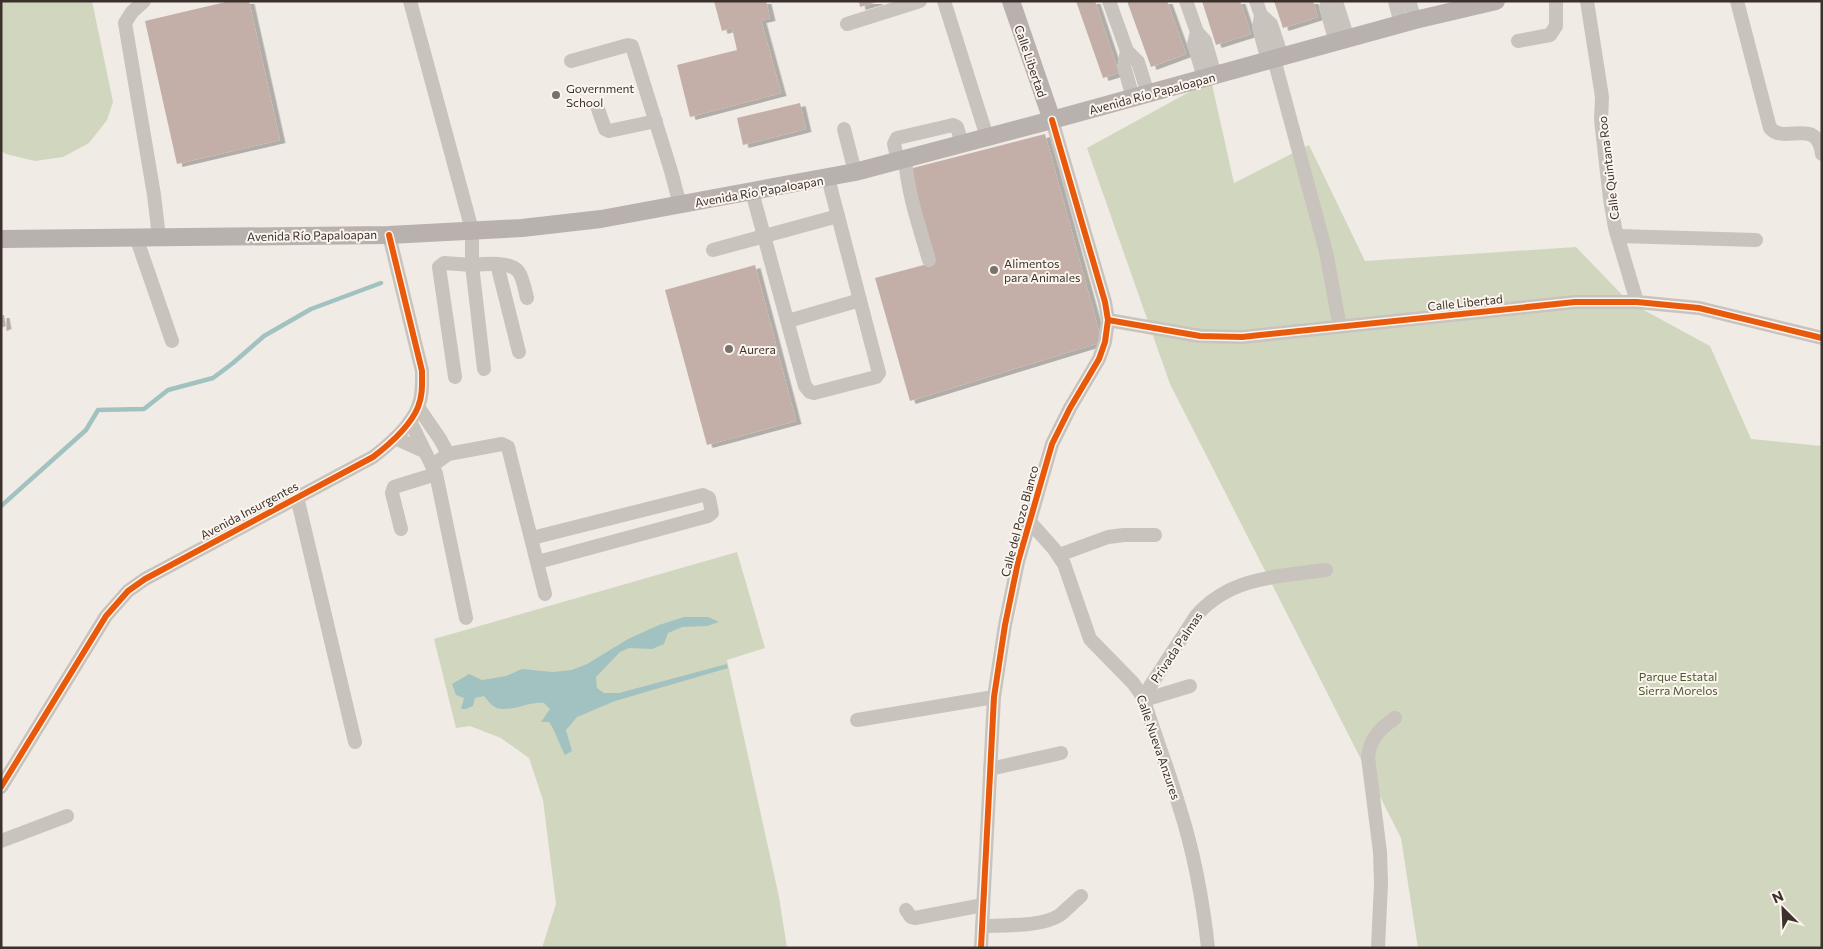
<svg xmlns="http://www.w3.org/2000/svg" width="1823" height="949" viewBox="0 0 1823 949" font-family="Commissioner,sans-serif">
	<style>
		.green { fill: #d1d6bf }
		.water { fill: #a1c2c1 }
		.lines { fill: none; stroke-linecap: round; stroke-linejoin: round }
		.stream { stroke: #a1c2c1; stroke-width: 4.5 }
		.building { fill: #c3afa7; filter: url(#shadow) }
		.minor { stroke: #c9c3be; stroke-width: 14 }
		.major { stroke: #b8b1ad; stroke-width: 18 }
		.cycleway-casing { stroke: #fbf5ee; stroke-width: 9 }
		.cycleway { stroke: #e8590c; stroke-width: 6 }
		.poi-dot { fill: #7a716c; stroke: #fbf5ee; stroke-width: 2 }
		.labels { text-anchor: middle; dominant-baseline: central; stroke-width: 4; stroke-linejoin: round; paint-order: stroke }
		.street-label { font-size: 12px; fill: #3b302b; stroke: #fbf5ee }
		.poi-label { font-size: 12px; fill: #3b302b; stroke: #fbf5ee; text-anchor: start }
		.park-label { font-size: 12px; fill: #4a5a2e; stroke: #fbf5ee }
	</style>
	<defs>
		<filter id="shadow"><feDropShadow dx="5.5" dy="3" stdDeviation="0" flood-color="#0004"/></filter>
	</defs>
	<rect width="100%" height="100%" fill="#f0ebe5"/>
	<g class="green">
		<polygon points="1,1 92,1 113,102 107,120 89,143 63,157 35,161 6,154 1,151"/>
		<polygon points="1211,80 1234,183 1309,145 1365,261 1576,247 1629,302 1710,346 1751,439 1822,446 1822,948 1418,948 1401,838 1170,384 1087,148"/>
		<polygon points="737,552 765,648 727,660 779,897 787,948 542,948 556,904 543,800 529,758 501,738 470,726 456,728 434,639"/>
	</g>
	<path class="water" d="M684,617H708L719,622L707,626L682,627L668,633L664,644L652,649L629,648L620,652L596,677L597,688L604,693H619L727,664L728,668L615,701L577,717L566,730L572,751L565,755C559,744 556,732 549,722H541L550,709L544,703C528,701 504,716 492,705C489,703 487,699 484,696L475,698L473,706L466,709H461L464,698L456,695L452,684L469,674L482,680L506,676L522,669L553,672L572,670L587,664L628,639L659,625Z"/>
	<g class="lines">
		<polyline class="stream" points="1,506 86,430 98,410 144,409 168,390 213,378 233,363 264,336 311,309 381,283"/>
	</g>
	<g class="building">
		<polygon points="230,1 249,1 280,140 177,164 145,21"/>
		<polygon points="714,1 766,1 770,18 761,20 781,93 690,117 677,65 737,50 732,28 722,31"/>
		<polygon points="859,1 877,1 877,2 860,7"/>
		<polygon points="1076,1 1095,1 1119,73 1103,78"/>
		<polygon points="1127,1 1167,1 1186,54 1151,67"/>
		<polygon points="1202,1 1240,1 1251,34 1216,45"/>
		<polygon points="1274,1 1313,1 1318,17 1283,28"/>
		<polygon points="800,103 806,129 743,145 737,118"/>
		<polygon points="1045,134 1102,342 910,401 875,278 935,262 909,169"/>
		<polygon points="755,265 796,421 707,445 665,290"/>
		<polygon points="1,315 4,315 6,326 1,328"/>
	</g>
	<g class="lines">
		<g class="minor">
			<polyline points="144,1 132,12 125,23 154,195 159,237"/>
			<polyline points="410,1 472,230 472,265 444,263 439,267 455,377"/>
			<polyline points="944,1 987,137"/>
			<polyline points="1109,1 1127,51 1138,62 1148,94"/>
			<polyline points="1186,1 1197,32 1205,41 1215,75"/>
			<polyline points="1256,1 1261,15 1259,28 1268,61"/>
			<polyline points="1328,1 1326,8 1336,42"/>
			<polyline points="1334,1 1337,5 1348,39"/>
			<polyline points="1395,1 1401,24"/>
			<polyline points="1409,1 1415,20"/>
			<polyline points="1587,1 1602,97 1601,120 1610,199 1615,228 1637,302"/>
			<path d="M1737,1L1770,128C1785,145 1817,116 1822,154"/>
			<polyline points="1261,15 1271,24 1282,57"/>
			<polyline points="847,24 920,1"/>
			<polyline points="1197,32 1194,44 1204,78"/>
			<polyline points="1518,41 1550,35 1556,26 1556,1"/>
			<polyline points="1127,51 1124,66 1133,98"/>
			<polyline points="1274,59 1326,252 1340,327"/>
			<polyline points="571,61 628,45 632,46 671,171 680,205"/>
			<polyline points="597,106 605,129 609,131 656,121"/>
			<polyline points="844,129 855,172"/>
			<path d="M905,159C908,194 919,226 929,260"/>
			<polyline points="898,161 894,144 897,138 953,125 957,127 962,144"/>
			<polyline points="752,192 805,386 810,392 814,393 876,377 879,373 828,178"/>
			<polyline points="1618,236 1756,240"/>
			<polyline points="136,237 172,341"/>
			<polyline points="713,250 838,216"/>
			<polyline points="497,264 519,352"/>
			<polyline points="1108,320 1200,336 1242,337 1575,302 1637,302 1699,308 1822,338"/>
			<polyline points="788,321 860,300"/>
			<path d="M484,369L472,265C484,264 510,261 518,271C523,277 525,290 527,298"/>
			<polyline points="418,407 440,439 448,454"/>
			<polyline points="410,421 436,474 466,618"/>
			<polyline points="395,438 424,451"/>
			<polyline points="433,465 448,454 502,444 508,447 545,594"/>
			<polyline points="297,497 355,742"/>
			<path d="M1029,521L1054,549L1064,564L1090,639L1133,683L1143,697C1154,734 1169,771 1180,809C1194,853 1203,902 1208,948"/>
			<polyline points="401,529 392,493 394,487 436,474"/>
			<polyline points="532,538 703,495 709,498 712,513 708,516 538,562"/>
			<polyline points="1059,555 1108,537 1124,535 1155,535"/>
			<path d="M1143,697L1196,616C1229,577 1279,576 1326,570"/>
			<polyline points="1144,700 1190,686"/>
			<polyline points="857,720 994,697"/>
			<polyline points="990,769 1061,753"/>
			<path d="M1,787L106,616L128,591L145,579L373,457C390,444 410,427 418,407C423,395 422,383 422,371L389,235"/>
			<polyline points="1,841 67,816"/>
			<polyline points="906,910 911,917 915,918 983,905"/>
			<path d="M982,926C1004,925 1042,927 1060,915C1067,909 1074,902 1081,896"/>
			<polyline points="981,948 994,697 1005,625 1018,562 1052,444 1070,408 1099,359 1105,342 1108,320 1105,302 1052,120"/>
			<path d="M1378,948L1381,883L1380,852L1368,757C1370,738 1380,729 1395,718"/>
		</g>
		<g class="major">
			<polyline points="1011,1 1052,120"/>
			<polyline points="1,239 389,235 522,228 601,219 855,172 1052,120 1415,20 1496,1"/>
		</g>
		<defs>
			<g id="cycleway">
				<polyline points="1108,320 1200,336 1242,337 1575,302 1637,302 1699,308 1822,338"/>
				<path d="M1,787L106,616L128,591L145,579L373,457C390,444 410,427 418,407C423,395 422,383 422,371L389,235"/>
				<polyline points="981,948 994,697 1005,625 1018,562 1052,444 1070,408 1099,359 1105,342 1108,320 1105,302 1052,120"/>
			</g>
		</defs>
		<use href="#cycleway" class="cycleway-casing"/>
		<use href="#cycleway" class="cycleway"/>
	</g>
	<g class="poi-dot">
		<circle cx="556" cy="95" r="5"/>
		<circle cx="994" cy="270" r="5"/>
		<circle cx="729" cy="349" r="5"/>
	</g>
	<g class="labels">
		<g class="street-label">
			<text transform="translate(1031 61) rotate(71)">Calle Libertad</text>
			<text transform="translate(1152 93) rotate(-15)">Avenida Río Papaloapan</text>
			<text transform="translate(1608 168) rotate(-97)">Calle Quintana Roo</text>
			<text transform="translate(759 191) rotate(-10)">Avenida Río Papaloapan</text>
			<text transform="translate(312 235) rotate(-1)">Avenida Río Papaloapan</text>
			<text transform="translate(1465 302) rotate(-6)">Calle Libertad</text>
			<text transform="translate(249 510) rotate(-28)">Avenida Insurgentes</text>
			<text transform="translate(1019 521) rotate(-75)">Calle del Pozo Blanco</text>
			<text transform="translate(1176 647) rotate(-56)">Privada Palmas</text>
			<text transform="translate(1159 747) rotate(71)">Calle Nueva Anzures</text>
		</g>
		<g class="poi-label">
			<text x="566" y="88">Government<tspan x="566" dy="14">School</tspan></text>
			<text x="1004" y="263">Alimentos<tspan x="1004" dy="14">para Animales</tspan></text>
			<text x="739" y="349">Aurera</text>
		</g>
		<g class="park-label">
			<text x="1678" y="676">Parque Estatal<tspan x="1678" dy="14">Sierra Morelos</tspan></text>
		</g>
	</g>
	<rect width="1823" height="949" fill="none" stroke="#3b302b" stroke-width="5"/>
	<g transform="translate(1783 909) rotate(336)" stroke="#fbf5ee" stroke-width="4" paint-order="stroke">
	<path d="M0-4L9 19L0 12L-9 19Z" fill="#3b302b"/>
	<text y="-8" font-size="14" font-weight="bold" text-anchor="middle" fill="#3b302b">N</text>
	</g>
</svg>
